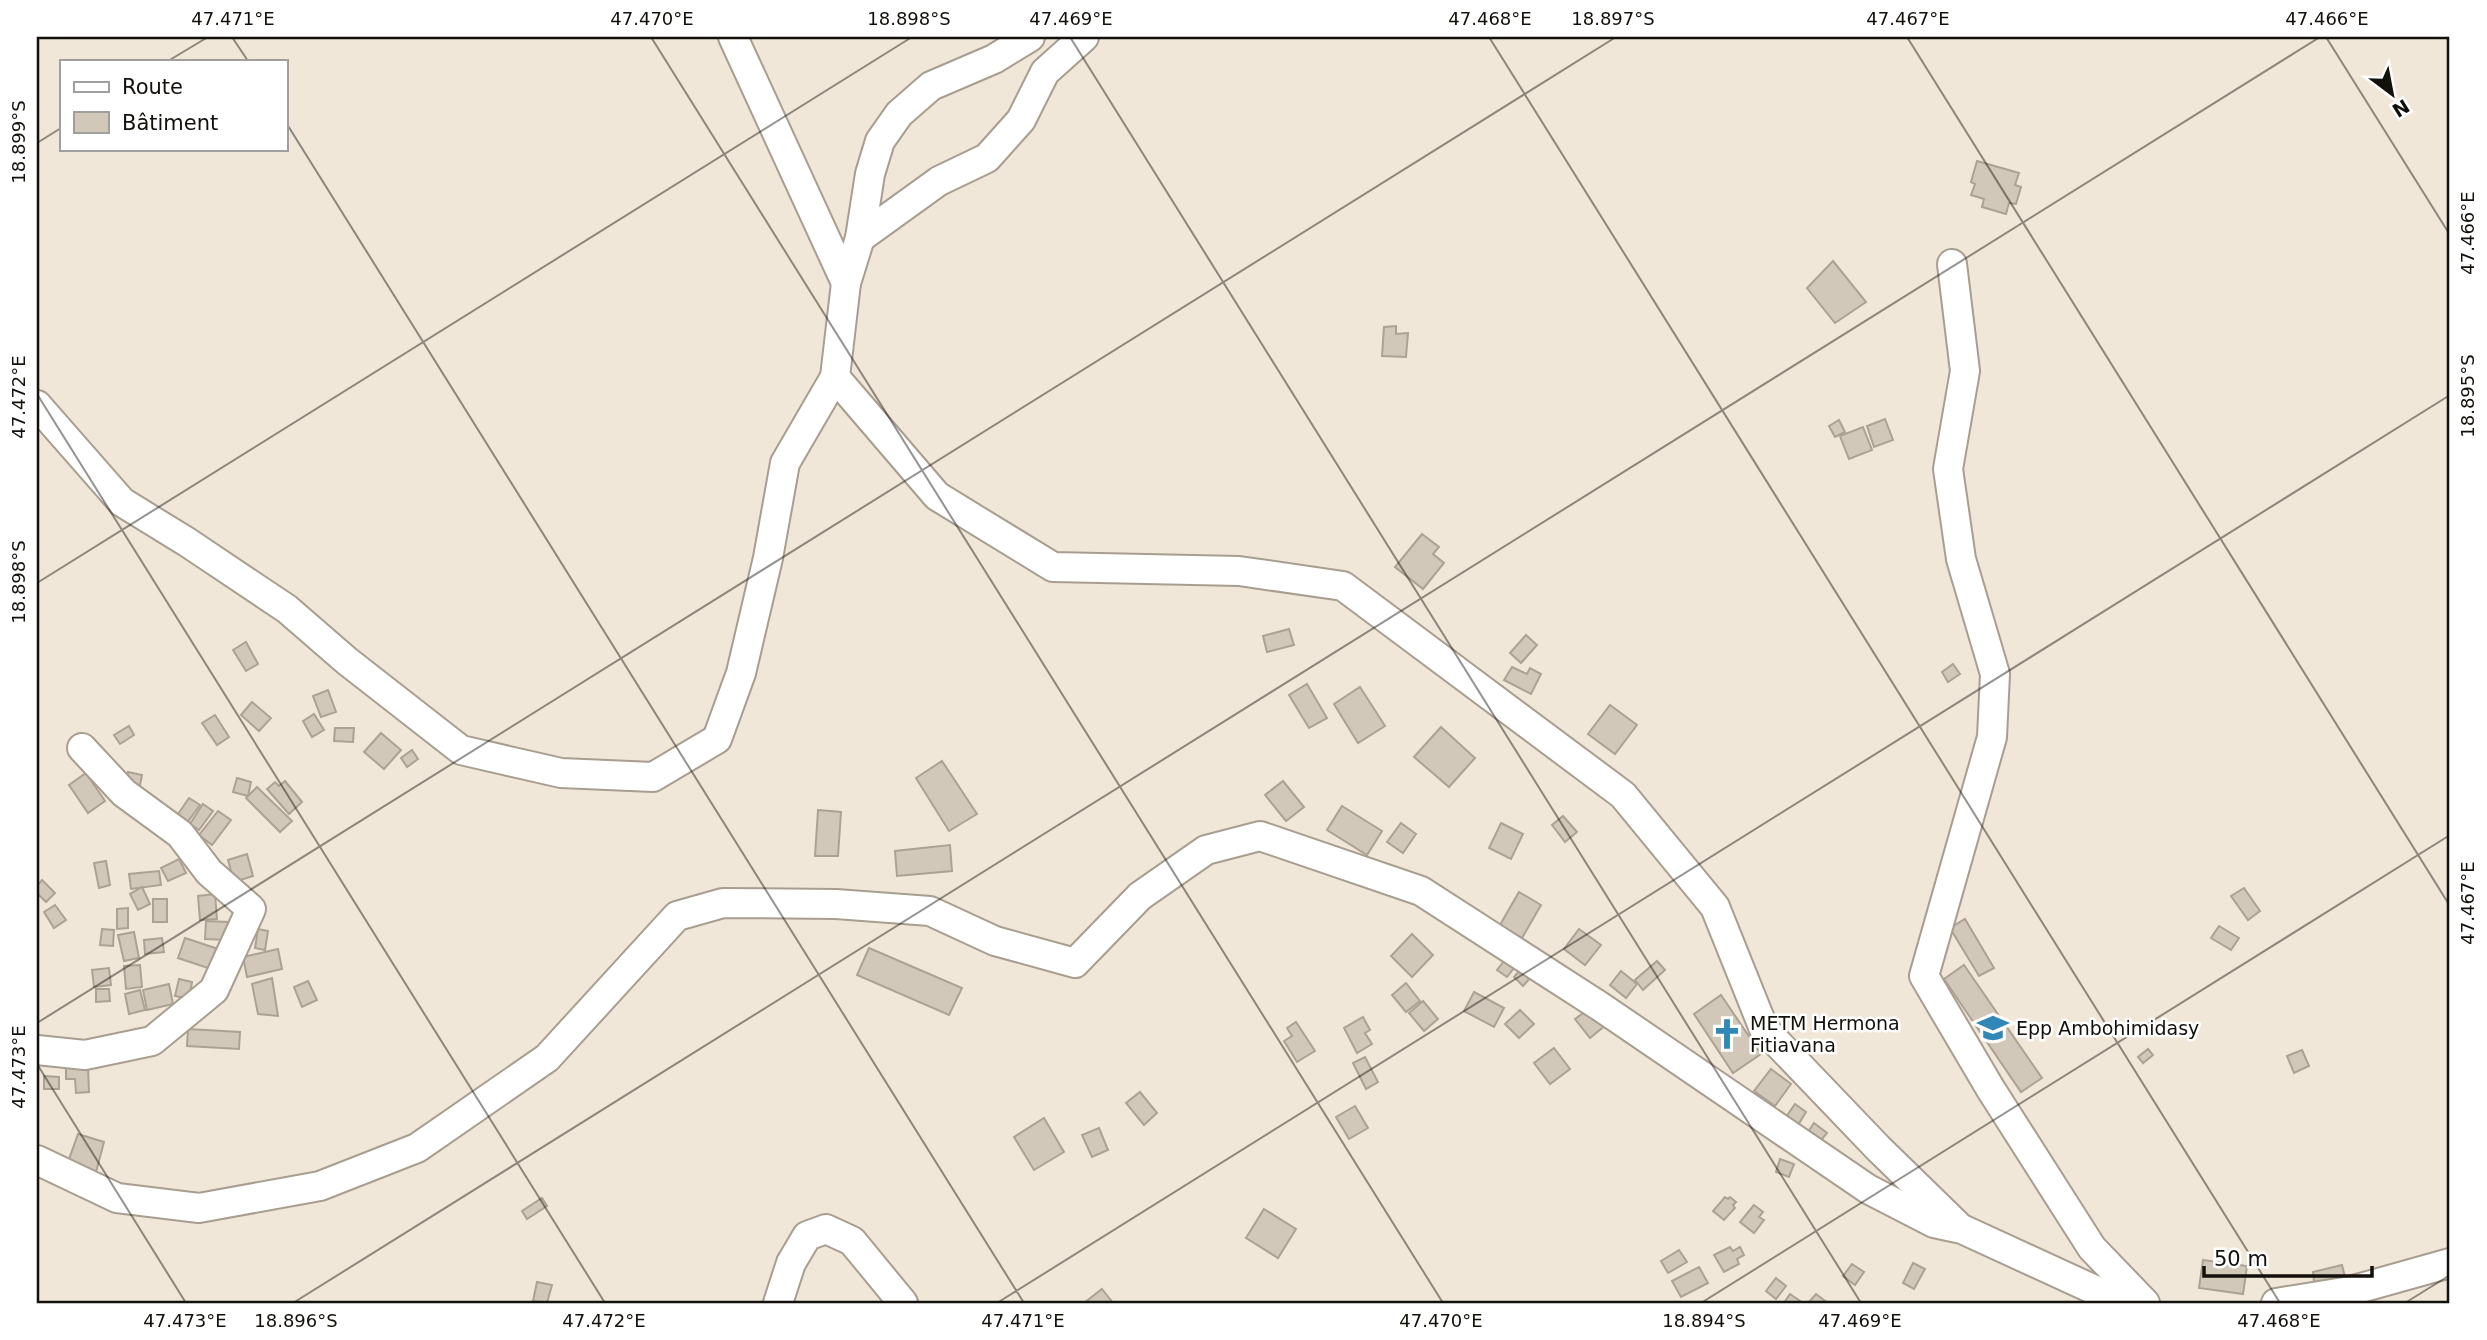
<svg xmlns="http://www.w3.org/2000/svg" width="2487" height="1340" viewBox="0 0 2487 1340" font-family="'DejaVu Sans',sans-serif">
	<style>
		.building { fill: #d2c8ba; stroke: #aca294; stroke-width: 2 }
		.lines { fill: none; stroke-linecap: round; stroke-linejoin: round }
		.minor-casing { stroke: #a89e90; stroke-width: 32 }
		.minor { stroke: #fff; stroke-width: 28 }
		.ticks { fill: none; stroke: #130f0a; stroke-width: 2; stroke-opacity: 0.45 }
		.labels { text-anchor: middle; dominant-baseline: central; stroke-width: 5; stroke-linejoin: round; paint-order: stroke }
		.poi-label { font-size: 19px; fill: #130f0a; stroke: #fff; text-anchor: start }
		.neatline { fill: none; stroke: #130f0a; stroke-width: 2.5 }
		.ticks-label { font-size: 18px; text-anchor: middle; fill: #130f0a }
	</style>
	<rect width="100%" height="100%" fill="#f1e7d8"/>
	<g class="building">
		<polygon points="1977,161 2019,173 2015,185 2021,187 2016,204 2009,203 2006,214 1982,207 1984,199 1971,195 1975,184 1971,182"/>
		<polygon points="1833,261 1866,302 1835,323 1807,288"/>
		<polygon points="1396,326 1396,334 1408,333 1406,357 1382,356 1384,327"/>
		<polygon points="1885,419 1893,440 1874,447 1867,426"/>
		<polygon points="1839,420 1845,432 1835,437 1829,426"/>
		<polygon points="1863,427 1872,450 1849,459 1840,436"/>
		<polygon points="1422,534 1439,547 1433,554 1444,563 1423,589 1395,567"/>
		<polygon points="1289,629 1294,645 1267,652 1263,636"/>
		<polygon points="1526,635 1537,645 1521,663 1510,653"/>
		<polygon points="246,642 258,664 246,671 233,650"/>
		<polygon points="1953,664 1960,674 1948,682 1942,672"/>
		<polygon points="1512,667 1527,674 1530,668 1541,674 1531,694 1504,680"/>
		<polygon points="1307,684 1327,718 1309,728 1289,695"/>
		<polygon points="1360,687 1385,726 1358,743 1334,704"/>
		<polygon points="328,690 336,712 321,717 313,696"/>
		<polygon points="252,702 271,718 259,731 241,715"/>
		<polygon points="1610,705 1637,725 1615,754 1588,734"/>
		<polygon points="314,714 324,730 312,737 303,721"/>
		<polygon points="215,715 229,737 217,745 202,723"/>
		<polygon points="129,726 134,735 120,744 114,735"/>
		<polygon points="1441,727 1475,758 1449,787 1414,757"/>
		<polygon points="335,728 354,728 353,742 334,741"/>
		<polygon points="381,733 401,750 384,769 364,752"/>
		<polygon points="412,750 418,759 407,767 401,758"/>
		<polygon points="942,761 977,814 949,831 916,778"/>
		<polygon points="128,772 142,775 139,790 126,787"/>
		<polygon points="86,773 105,801 88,813 69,785"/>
		<polygon points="237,778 251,782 248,796 233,792"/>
		<polygon points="285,781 302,802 289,814 267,789 275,782 279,786"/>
		<polygon points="1283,781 1304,807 1286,821 1265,795"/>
		<polygon points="257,787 292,821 280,832 246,798"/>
		<polygon points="189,798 200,805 186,824 176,817"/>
		<polygon points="203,804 213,811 199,830 190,824"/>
		<polygon points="1342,806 1382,831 1367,855 1327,830"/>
		<polygon points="818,810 841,812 838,856 815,856"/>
		<polygon points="218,811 231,820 212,845 199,835"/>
		<polygon points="1563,816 1577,832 1565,842 1552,825"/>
		<polygon points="1401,823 1416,834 1403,853 1387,842"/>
		<polygon points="1501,823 1523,834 1511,859 1489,848"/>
		<polygon points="950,845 952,871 897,876 895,851"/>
		<polygon points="247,854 253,876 234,882 228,860"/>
		<polygon points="179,859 186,873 168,881 161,868"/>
		<polygon points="106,861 110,885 99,888 94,863"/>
		<polygon points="159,871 161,885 131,889 129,874"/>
		<polygon points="42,880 55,893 46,902 37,893 37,886"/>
		<polygon points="142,887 150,904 138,910 130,894"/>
		<polygon points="2244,888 2260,911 2248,920 2231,896"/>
		<polygon points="1519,892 1541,905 1522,938 1500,925"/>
		<polygon points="215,894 217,919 200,920 198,896"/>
		<rect x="153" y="899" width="14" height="23"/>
		<polygon points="55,905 66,920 54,928 44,912"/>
		<polygon points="128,908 128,928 117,929 117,909"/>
		<polygon points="1965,919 1994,968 1979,976 1950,928"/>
		<polygon points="206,921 228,922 227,940 205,939"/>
		<polygon points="2219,926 2239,938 2231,950 2211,938"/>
		<polygon points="102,929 114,930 113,946 100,945"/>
		<polygon points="258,929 268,931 265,950 255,948"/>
		<polygon points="1579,929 1601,945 1585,965 1564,949"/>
		<polygon points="134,932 139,958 124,961 118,935"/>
		<polygon points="1412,934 1433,955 1412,977 1391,956"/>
		<polygon points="162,938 164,952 145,954 144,940"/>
		<polygon points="185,938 218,949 211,969 178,958"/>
		<polygon points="869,948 962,988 949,1015 857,975"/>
		<polygon points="278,949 282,969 247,977 243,957"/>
		<polygon points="1504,961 1514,968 1507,977 1497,970"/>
		<polygon points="1657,961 1665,970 1643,990 1635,980"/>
		<polygon points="140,965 142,987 126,989 124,966"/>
		<polygon points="1964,965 2042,1078 2021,1092 1944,979"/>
		<polygon points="109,968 111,985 94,987 92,970"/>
		<polygon points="1522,968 1531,977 1523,986 1514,977"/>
		<polygon points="1621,971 1637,984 1626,998 1610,985"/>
		<polygon points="272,978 278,1016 258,1014 252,984"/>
		<polygon points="179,979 192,982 189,999 175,996"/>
		<polygon points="308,981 317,1000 302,1007 294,987"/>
		<polygon points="1406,983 1420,1001 1406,1012 1392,995"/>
		<polygon points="169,984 173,1004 147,1010 143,990"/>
		<polygon points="96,989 109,989 110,1001 96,1002"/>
		<polygon points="140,990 145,1010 129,1014 125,994"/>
		<polygon points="1474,992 1504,1008 1494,1027 1464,1011"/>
		<polygon points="1721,995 1761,1054 1733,1073 1694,1014"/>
		<polygon points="1423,1001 1438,1019 1424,1031 1409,1013"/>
		<polygon points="1520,1010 1534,1024 1519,1038 1505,1024"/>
		<polygon points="1586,1011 1593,1020 1600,1015 1607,1024 1590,1038 1575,1019"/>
		<polygon points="1363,1017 1370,1030 1365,1033 1372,1044 1357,1053 1344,1028"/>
		<polygon points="1296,1022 1315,1051 1297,1062 1284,1041 1292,1036 1287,1028"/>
		<polygon points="188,1029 240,1032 239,1049 187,1046"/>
		<polygon points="1554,1048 1570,1069 1550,1084 1534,1063"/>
		<polygon points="2148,1049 2153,1055 2143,1063 2138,1057"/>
		<polygon points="2302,1050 2309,1066 2294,1073 2287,1056"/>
		<polygon points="1365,1057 1378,1082 1366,1089 1353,1063"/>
		<polygon points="88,1066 89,1092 76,1093 75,1079 66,1079 66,1067"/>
		<polygon points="1771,1069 1791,1084 1775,1106 1754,1091"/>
		<polygon points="44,1076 59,1077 59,1089 44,1089"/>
		<polygon points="1140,1092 1157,1113 1144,1125 1126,1103"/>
		<polygon points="1795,1104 1806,1112 1798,1125 1786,1117"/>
		<polygon points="1355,1106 1368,1128 1349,1139 1336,1117"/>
		<polygon points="1044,1118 1064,1152 1034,1170 1014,1137"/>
		<polygon points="1814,1123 1827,1133 1818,1144 1806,1135"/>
		<polygon points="1099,1128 1108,1150 1092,1157 1082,1135"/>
		<polygon points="78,1134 104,1142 96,1172 68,1162"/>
		<polygon points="1780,1159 1794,1164 1789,1177 1776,1172"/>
		<polygon points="1725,1197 1728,1199 1730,1197 1736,1202 1733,1205 1735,1208 1724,1220 1713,1211"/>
		<polygon points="542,1198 547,1206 527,1219 522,1211"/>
		<polygon points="1754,1205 1763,1212 1759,1217 1764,1220 1754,1233 1740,1222"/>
		<polygon points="1264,1209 1296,1229 1278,1258 1246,1238"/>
		<polygon points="1730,1247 1733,1251 1740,1247 1744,1255 1737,1259 1739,1264 1724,1272 1714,1255"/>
		<polygon points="1679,1250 1687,1262 1668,1273 1661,1261"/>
		<polygon points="2203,1260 2247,1266 2243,1294 2199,1288"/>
		<polygon points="1913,1263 1925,1269 1914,1289 1903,1283"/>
		<polygon points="1852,1264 1864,1272 1855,1285 1843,1276"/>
		<polygon points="2342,1265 2347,1285 2315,1293 2313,1272"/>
		<polygon points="1699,1267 1708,1283 1681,1297 1672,1281"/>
		<polygon points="1776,1278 1786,1286 1776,1299 1766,1291"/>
		<polygon points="537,1282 552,1285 547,1303 533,1301"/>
		<polygon points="1102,1289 1113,1303 1084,1303"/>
		<polygon points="1790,1294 1800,1301 1798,1303 1784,1303"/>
		<polygon points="1816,1294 1828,1303 1808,1303"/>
	</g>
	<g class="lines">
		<defs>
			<g id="minor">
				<polyline points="733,37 846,283"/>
				<polyline points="1030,37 994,59 931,86 899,114 880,141 870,174 860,238 846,283 835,377 937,496 1053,567 1239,571 1343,586 1623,795 1715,907 1764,1029 1879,1149 1957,1225"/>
				<polyline points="860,238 939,181 987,158 1021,120 1045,72 1084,37"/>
				<polyline points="1952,264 1965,371 1948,469 1961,559 1995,674 1992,737 1924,976 1990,1088 2092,1248 2145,1303"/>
				<polyline points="37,405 122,502 187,542 287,609 347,661 461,750 561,773 653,777 717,739 741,673 768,558 785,463 835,377"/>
				<polyline points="37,1050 85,1055 152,1041 214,990 251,909 209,872 180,834 124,793 82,748"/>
				<polyline points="37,1160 117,1198 199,1208 320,1186 417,1148 547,1058 677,916 723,903 836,904 930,911 995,941 1075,963 1140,896 1206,850 1260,836 1421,891 1601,1007 1868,1189 1934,1223 1962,1229 2123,1303"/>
				<polyline points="778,1303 791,1263 807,1236 826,1229 852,1241 903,1303"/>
				<polyline points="2276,1303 2350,1291 2450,1263"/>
			</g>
		</defs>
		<use href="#minor" class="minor-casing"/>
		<use href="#minor" class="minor"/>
	</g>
	<path class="ticks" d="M232,37L248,61M651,37L1443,1303M1070,37L1861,1303M1489,37L2280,1303M1907,37L2450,906M2326,37L2450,235M168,61L208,37M285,121L1024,1303M37,143L61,128M37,394L605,1303M37,583L912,37M37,1023L1616,37M37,1064L186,1303M293,1303L2320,37M997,1303L2450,395M1701,1303L2450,835M2405,1303L2450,1275"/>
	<defs>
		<symbol id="school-bare" viewBox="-9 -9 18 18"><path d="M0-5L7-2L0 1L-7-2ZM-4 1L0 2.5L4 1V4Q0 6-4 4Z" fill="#3187b6" stroke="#fff" stroke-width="2.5" paint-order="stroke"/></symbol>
		<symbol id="church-bare" viewBox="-9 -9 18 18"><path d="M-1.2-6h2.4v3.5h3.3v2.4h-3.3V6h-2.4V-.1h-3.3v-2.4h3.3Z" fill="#3187b6" stroke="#fff" stroke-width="2.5" paint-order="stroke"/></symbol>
	</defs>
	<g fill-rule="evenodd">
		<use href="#school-bare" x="1971" y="1006" width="44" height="44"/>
		<use href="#church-bare" x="1705" y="1012" width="44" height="44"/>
	</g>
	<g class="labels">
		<g class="poi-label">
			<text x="1750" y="1023">METM Hermona<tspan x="1750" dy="22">Fitiavana</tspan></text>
			<text x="2016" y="1028">Epp Ambohimidasy</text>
		</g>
	</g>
	<rect width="2487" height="1340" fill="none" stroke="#ffffff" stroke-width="77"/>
	<rect x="60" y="60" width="228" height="91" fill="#ffffff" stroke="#a19f9d" stroke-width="2"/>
	<rect x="74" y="82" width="35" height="10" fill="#ffffff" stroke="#a19f9d" stroke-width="2"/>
	<text x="122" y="94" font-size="21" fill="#130f0a">Route</text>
	<rect x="74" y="112" width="35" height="21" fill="#d2c8ba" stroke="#a19f9d" stroke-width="2"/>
	<text x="122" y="130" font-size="21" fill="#130f0a">Bâtiment</text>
	<g transform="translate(2392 94) rotate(148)" stroke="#ffffff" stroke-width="5" paint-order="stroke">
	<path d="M0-5L12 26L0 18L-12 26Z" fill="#130f0a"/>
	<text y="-10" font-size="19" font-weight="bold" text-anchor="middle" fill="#130f0a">N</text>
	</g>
	<path d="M2204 1266v10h168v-10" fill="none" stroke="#130f0a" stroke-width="3.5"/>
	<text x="2214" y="1266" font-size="21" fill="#130f0a" stroke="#ffffff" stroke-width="5" paint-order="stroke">50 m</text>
	<rect x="38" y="38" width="2410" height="1264" class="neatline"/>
	<g class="ticks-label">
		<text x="233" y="25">47.471°E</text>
		<text x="652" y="25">47.470°E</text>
		<text x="909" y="25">18.898°S</text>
		<text x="1071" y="25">47.469°E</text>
		<text x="1490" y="25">47.468°E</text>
		<text x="1613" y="25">18.897°S</text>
		<text x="1908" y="25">47.467°E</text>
		<text x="2327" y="25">47.466°E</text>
		<text transform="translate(19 142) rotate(-90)" y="6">18.899°S</text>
		<text transform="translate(2468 233) rotate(-90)" y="6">47.466°E</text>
		<text transform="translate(2468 396) rotate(-90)" y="6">18.895°S</text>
		<text transform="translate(19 397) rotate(-90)" y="6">47.472°E</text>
		<text transform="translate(19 582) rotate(-90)" y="6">18.898°S</text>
		<text transform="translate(2468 903) rotate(-90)" y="6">47.467°E</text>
		<text transform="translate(19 1067) rotate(-90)" y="6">47.473°E</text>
		<text x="185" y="1327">47.473°E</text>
		<text x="296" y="1327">18.896°S</text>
		<text x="604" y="1327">47.472°E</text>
		<text x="1023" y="1327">47.471°E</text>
		<text x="1441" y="1327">47.470°E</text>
		<text x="1704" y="1327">18.894°S</text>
		<text x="1860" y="1327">47.469°E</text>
		<text x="2279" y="1327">47.468°E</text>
	</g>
</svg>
